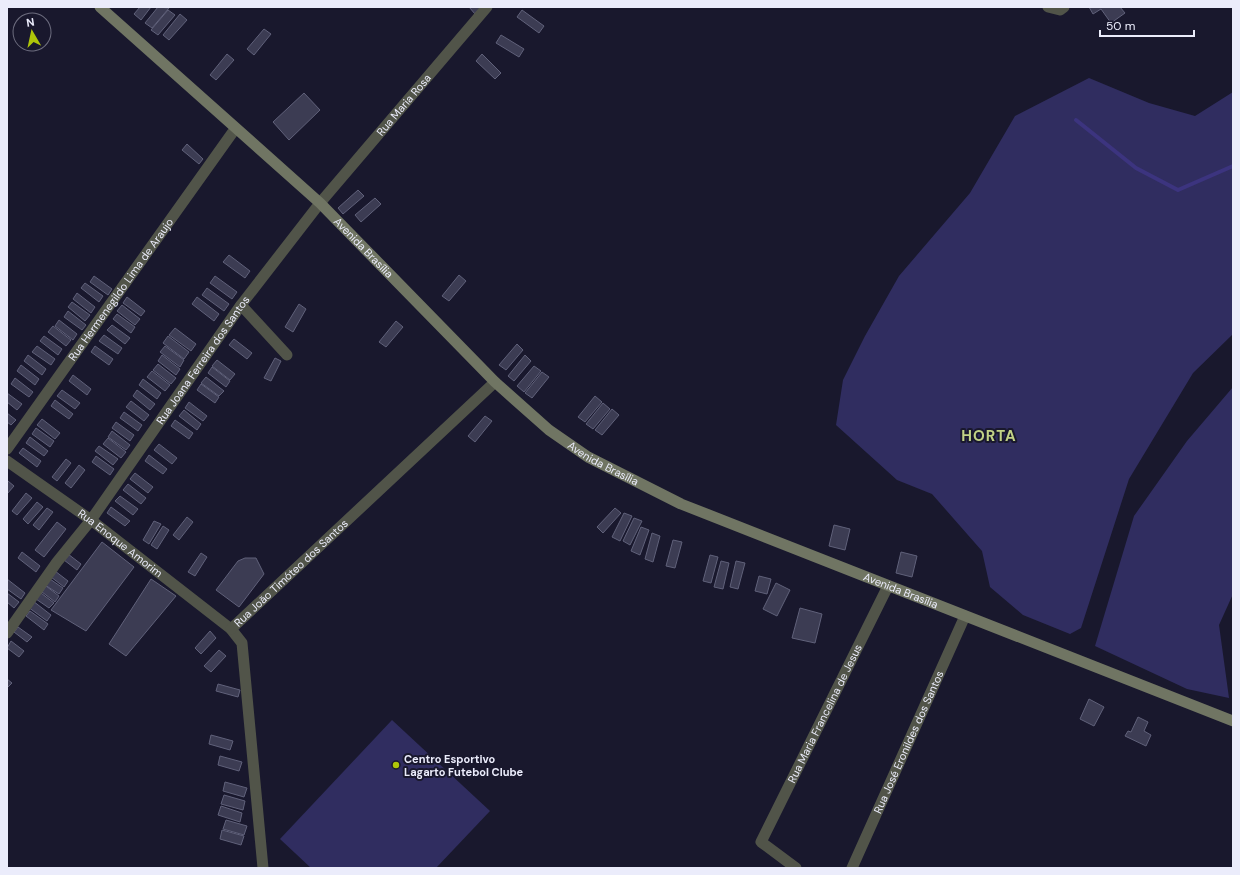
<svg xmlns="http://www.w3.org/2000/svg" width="1240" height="875" viewBox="0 0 1240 875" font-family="'DM Sans',sans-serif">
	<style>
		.green { fill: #302d60 }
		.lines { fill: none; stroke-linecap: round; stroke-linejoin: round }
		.stream { stroke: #3c347f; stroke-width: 4 }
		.building { fill: #3c3c53; stroke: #60617a }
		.minor { stroke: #515449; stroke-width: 11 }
		.secondary { stroke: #707563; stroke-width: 11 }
		.poi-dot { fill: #aec509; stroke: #19182d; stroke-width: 1.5 }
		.labels { text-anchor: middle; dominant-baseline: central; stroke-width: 4; stroke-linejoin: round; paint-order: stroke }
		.street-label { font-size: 11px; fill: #ebecfb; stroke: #19182d }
		.poi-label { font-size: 11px; font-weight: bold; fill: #ebecfb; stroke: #19182d; text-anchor: start }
		.district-label { font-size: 15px; font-weight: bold; letter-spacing: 1px; fill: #c2d286; stroke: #19182d }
	</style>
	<rect width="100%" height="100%" fill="#19182d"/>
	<g class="green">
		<polygon points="1089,78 1149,103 1195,116 1233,92 1233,334 1193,373 1129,479 1081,628 1070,634 1023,615 990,587 982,551 932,494 897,480 836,425 843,380 865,336 899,276 970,193 1015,116"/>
		<polygon points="1233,387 1233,594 1219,625 1229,698 1187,689 1095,646 1134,516 1187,441"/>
		<polygon points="392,720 490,811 436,868 311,868 280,839"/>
	</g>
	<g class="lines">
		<polyline class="stream" points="1076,120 1136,168 1178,190 1233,166"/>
	</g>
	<g class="building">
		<polygon points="140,7 151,7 141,20 134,14"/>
		<polygon points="158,7 169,8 152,28 145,23"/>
		<polygon points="469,7 481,7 475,14"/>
		<polygon points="1089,7 1120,7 1125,13 1111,23 1101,9 1093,14"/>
		<polygon points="168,10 175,15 158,35 151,30"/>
		<polygon points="522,10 544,26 539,33 517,17"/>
		<polygon points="180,14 187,20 169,40 163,35"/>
		<polygon points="264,29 271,34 254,55 247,49"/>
		<polygon points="501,35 524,49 519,57 496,43"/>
		<polygon points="227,54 234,60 216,80 210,75"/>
		<polygon points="482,54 501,73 495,79 476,61"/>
		<polygon points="304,93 320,110 289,140 273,122"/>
		<polygon points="187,144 203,159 199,164 182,150"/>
		<polygon points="358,190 364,196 343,214 338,208"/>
		<polygon points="375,198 381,204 361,222 355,215"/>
		<polygon points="229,255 250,271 245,278 223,262"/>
		<polygon points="459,275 466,281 449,301 442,296"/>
		<polygon points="94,276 112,289 108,295 90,282"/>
		<polygon points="215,276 237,292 232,299 210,283"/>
		<polygon points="85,283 103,296 99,302 81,288"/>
		<polygon points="207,288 229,304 224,311 202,295"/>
		<polygon points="77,293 95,307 91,313 73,299"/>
		<polygon points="127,297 145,311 141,316 123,303"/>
		<polygon points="197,297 219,314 214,321 192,304"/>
		<polygon points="72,302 90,315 85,321 68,307"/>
		<polygon points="299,304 306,309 293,332 285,327"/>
		<polygon points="122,305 140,319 135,325 117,311"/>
		<polygon points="68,311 86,325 82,330 64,317"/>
		<polygon points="117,314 135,327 131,333 113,319"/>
		<polygon points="59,320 77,334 73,340 55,326"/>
		<polygon points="396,321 403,327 386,347 379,342"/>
		<polygon points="112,325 130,338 125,344 107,330"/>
		<polygon points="53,326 71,340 66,346 48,332"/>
		<polygon points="175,328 196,344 191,351 169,335"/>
		<polygon points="104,335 122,348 118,354 99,341"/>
		<polygon points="44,336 62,349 58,355 40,341"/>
		<polygon points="168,336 189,352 184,359 163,343"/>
		<polygon points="234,339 252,353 247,359 229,345"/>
		<polygon points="517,344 523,350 506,370 499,365"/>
		<polygon points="37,346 55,359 51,365 32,352"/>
		<polygon points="95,346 113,359 109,365 91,352"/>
		<polygon points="165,346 184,360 180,367 160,352"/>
		<polygon points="28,355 46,369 42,375 24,361"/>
		<polygon points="162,355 180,369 176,375 158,361"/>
		<polygon points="525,355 531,361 514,381 508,376"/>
		<polygon points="275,358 281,361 271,381 264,378"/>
		<polygon points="217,360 235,374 230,380 212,366"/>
		<polygon points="158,364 176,378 171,384 153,370"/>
		<polygon points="21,365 39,379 35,385 17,371"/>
		<polygon points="534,366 541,371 524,392 517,386"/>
		<polygon points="212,367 230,381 226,387 208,373"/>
		<polygon points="152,371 170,385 165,391 147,377"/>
		<polygon points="542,372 549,377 532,398 525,393"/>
		<polygon points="73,375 91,389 87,395 69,381"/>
		<polygon points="206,377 224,391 219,396 201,383"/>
		<polygon points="15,378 33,392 29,397 11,384"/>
		<polygon points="143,379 161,393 157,399 139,385"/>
		<polygon points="201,384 219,397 215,403 197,390"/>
		<polygon points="62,390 80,403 75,409 57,396"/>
		<polygon points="137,390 155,404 150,410 133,396"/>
		<polygon points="7,393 22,404 17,410 7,402"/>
		<polygon points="595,396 602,402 585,422 578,417"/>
		<polygon points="55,400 73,414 69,419 51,406"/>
		<polygon points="131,401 149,415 144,421 126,407"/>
		<polygon points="189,402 207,416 203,421 185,408"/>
		<polygon points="603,403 610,409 593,429 586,424"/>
		<polygon points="612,409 619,415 602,435 595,430"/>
		<polygon points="184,410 201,424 197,430 179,416"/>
		<polygon points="124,412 142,425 138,431 120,418"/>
		<polygon points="7,413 16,420 11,425 7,422"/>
		<polygon points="485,416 492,421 475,442 468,436"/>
		<polygon points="42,419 60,433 55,439 37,425"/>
		<polygon points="175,420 193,433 189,439 171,426"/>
		<polygon points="116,422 134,435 130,441 112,428"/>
		<polygon points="36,428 54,441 50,447 32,434"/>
		<polygon points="112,431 130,445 126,450 108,437"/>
		<polygon points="30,437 48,451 44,456 26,443"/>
		<polygon points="108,438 126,452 121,458 103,444"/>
		<polygon points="159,444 177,458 172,464 154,450"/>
		<polygon points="99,446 118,459 113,465 95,451"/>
		<polygon points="23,448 41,461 37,467 19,453"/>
		<polygon points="149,455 167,469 163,474 145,461"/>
		<polygon points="96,456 114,469 110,475 92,462"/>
		<polygon points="66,459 71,463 57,481 52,477"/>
		<polygon points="79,465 85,470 71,488 65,483"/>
		<polygon points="135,473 153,487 148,493 130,479"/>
		<polygon points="8,481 14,486 7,494 7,483"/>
		<polygon points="128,484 146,498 141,504 123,490"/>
		<polygon points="26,493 32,498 17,515 12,511"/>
		<polygon points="120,496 138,509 133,515 115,501"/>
		<polygon points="37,502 43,507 28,524 23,519"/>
		<polygon points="111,507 130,521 125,526 107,513"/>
		<polygon points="47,508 53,512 39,530 33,525"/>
		<polygon points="615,508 621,513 603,533 597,527"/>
		<polygon points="624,513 632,516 620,541 612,537"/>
		<polygon points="187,517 193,522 179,540 173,535"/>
		<polygon points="634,518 642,521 630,545 623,541"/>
		<polygon points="154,521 161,524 149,544 143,540"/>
		<polygon points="57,522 66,529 44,557 35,550"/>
		<polygon points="834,525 850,529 845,550 829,546"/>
		<polygon points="163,526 169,530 157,549 151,545"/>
		<polygon points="641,527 649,530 640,555 631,551"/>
		<polygon points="652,533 660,536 653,562 645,559"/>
		<polygon points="673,540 682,542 675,568 666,566"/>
		<polygon points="102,542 134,567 86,631 51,610"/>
		<polygon points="22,552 40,566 36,572 18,558"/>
		<polygon points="901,552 917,556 912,577 896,573"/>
		<polygon points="201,553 207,557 195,576 188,572"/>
		<polygon points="68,554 81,564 77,570 64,560"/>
		<polygon points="710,555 718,557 711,583 703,581"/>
		<polygon points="245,558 256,558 264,574 239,607 216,590 238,561"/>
		<polygon points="721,561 729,563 723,589 714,587"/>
		<polygon points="736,561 745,563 738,589 730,587"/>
		<polygon points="55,571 68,581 64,587 51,577"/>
		<polygon points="759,576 771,579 767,594 755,591"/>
		<polygon points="7,579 25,593 21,599 7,589"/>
		<polygon points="50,579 63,588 59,594 45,585"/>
		<polygon points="151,579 176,596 126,656 109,644"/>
		<polygon points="776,583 790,590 777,616 763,609"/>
		<polygon points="46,586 59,596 55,602 42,592"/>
		<polygon points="7,593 19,602 14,608 7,602"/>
		<polygon points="41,593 54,603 49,608 36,599"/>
		<polygon points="33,601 51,615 47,621 28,607"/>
		<polygon points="800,608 822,614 815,643 792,638"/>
		<polygon points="30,611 48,624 44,630 26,616"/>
		<polygon points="18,627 32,637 27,642 14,632"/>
		<polygon points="210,631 216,638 201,654 195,648"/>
		<polygon points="11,641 24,651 19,657 7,648"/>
		<polygon points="219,650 226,656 211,672 204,666"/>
		<polygon points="7,679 12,683 7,688"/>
		<polygon points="218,684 240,690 238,697 216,691"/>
		<polygon points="1089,699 1104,707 1094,726 1080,719"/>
		<polygon points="1138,717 1148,722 1144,731 1151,735 1146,746 1125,736 1128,731 1131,732"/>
		<polygon points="211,735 233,741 230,750 209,744"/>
		<polygon points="220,756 242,762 239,771 218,765"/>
		<polygon points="225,782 247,788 244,797 223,791"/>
		<polygon points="224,795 245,801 243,810 221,804"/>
		<polygon points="221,806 242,813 240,822 218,815"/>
		<polygon points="226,820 247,826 244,835 223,829"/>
		<polygon points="222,830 244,836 241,845 220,839"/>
	</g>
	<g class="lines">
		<g class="minor">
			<polyline points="1048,7 1060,10 1064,7"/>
			<polyline points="241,305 287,355"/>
			<path id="s1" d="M7,449L235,129"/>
			<path id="s2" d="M7,461L91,520L231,629L242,643L263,868"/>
			<path id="s3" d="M231,629L495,382"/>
			<path id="s4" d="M7,633L57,562L91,520L241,305L320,203L487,7"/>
			<path id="s5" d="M796,868L761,842L888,586"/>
			<path id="s6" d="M852,868L965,616"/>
		</g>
		<path class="secondary" id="s7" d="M100,7L320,203L495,382L549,430L588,457L681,504L1233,721"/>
	</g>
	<circle class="poi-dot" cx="396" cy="765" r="4"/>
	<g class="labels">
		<g class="street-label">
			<text stroke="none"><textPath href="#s4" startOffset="661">Rua Maria Rosa</textPath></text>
			<text stroke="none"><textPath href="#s7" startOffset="357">Avenida Brasília</textPath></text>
			<text stroke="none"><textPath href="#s1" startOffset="196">Rua Hermenegildo Lima de Araujo</textPath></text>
			<text stroke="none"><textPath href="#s4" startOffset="336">Rua Joana Ferreira dos Santos</textPath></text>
			<text stroke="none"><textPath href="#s7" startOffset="681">Avenida Brasília</textPath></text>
			<text stroke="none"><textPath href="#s2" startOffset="140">Rua Enoque Amorim</textPath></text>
			<text stroke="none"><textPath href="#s3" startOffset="82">Rua João Timóteo dos Santos</textPath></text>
			<text stroke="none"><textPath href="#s7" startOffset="1005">Avenida Brasília</textPath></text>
			<text stroke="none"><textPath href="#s5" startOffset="187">Rua Maria Francelina de Jesus</textPath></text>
			<text stroke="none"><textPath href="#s6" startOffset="138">Rua José Eronildes dos Santos</textPath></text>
		</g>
		<g class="poi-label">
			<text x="404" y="759">Centro Esportivo<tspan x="404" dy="13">Lagarto Futebol Clube</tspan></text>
		</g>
		<g class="district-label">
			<text x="989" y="436">HORTA</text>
		</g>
	</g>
	<rect width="1240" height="875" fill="none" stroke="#ebecfb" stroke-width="16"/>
	<g transform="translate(32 32) rotate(351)"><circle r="19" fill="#19182d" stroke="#6d6d7f"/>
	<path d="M0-3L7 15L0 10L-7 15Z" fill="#aec509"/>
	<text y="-6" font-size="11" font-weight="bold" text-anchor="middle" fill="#ebecfb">N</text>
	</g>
	<path d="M1100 30v6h94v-6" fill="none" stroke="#ebecfb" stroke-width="2"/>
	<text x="1106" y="30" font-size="12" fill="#ebecfb" stroke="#19182d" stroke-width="3" paint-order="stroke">50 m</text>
</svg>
